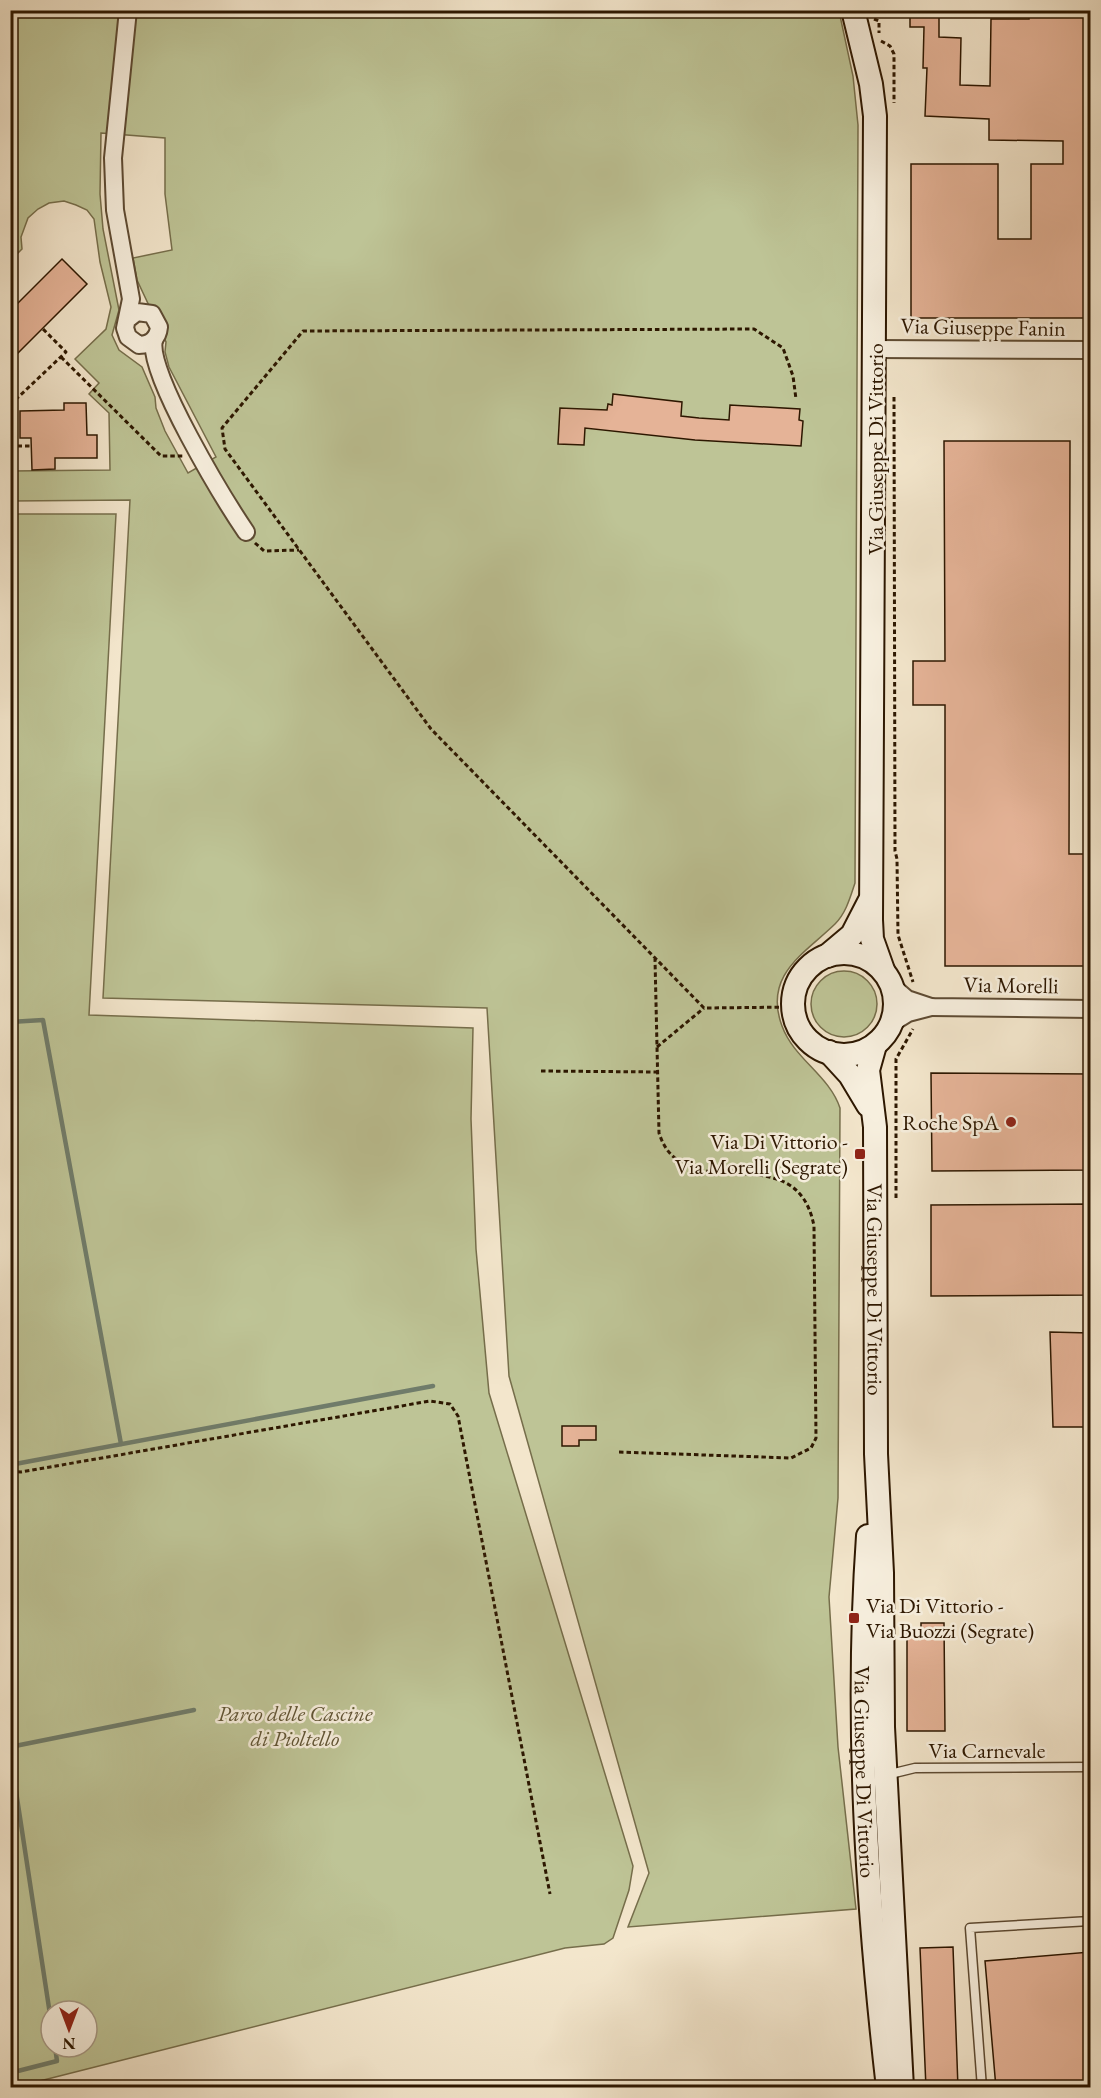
<svg xmlns="http://www.w3.org/2000/svg" width="1101" height="2098" viewBox="0 0 1101 2098" font-family="'EB Garamond',serif">
	<style>
		.green { fill: #bec496; stroke: #766e4b; stroke-width: 1.5; fill-rule: evenodd }
		.lines { fill: none; stroke-linecap: round; stroke-linejoin: round }
		.stream { stroke: #707c6a; stroke-width: 4.5 }
		.building { fill: #e5b397; stroke: #2d1700; stroke-width: 1.5 }
		.service-casing { stroke: #5e4b33; stroke-width: 11 }
		.minor-casing { stroke: #5e4b33; stroke-width: 20 }
		.secondary-casing { stroke: #2d1700; stroke-width: 26 }
		.path { stroke: #2d1700; stroke-width: 3; stroke-dasharray: 4.5 3; stroke-linecap: butt }
		.service { stroke: #f7efde; stroke-width: 8 }
		.minor { stroke: #f7efde; stroke-width: 16 }
		.secondary { stroke: #f7efde; stroke-width: 22 }
		.poi-dot { fill: #8f2418; stroke: #f7efde; stroke-width: 2 }
		.labels { text-anchor: middle; dominant-baseline: central; stroke-width: 5; stroke-linejoin: round; paint-order: stroke }
		.street-label { font-size: 22px; fill: #2d1700; stroke: #f7efde }
		.poi-label { font-size: 22px; fill: #2d1700; stroke: #f7efde; text-anchor: end }
		.park-label { font-size: 22px; font-style: italic; fill: #605434; stroke: #f7efde }
	</style>
	<rect width="100%" height="100%" fill="#f3e6cc"/>
	<filter id="stains"><feTurbulence type="fractalNoise" baseFrequency=".00333" numOctaves="4"/><feColorMatrix values="0 0 0 0 .2 0 0 0 0 .09 0 0 0 0 .02 0 0 0 .5 -.17"/></filter>
	<radialGradient id="worn" r=".72"><stop offset=".6" stop-color="#630" stop-opacity="0"/><stop offset="1" stop-color="#630" stop-opacity=".3"/></radialGradient>
	<g class="green">
		<path d="M11,11H839L853,76L858,125L855,883C850,898 846,913 835,924C804,954 763,975 782,1026C794,1059 829,1075 840,1108L838,1498L829,1597L838,1747L856,1909L628,1927L649,1873L509,1376L487,1008L103,998L130,500L11,501L10,471L110,470L109,413L89,394L99,383L75,359L106,329L111,307L100,262L94,219L87,210L76,205L64,201L49,203L38,209L28,218L21,237L22,249L11,260ZM101,133L165,138V194L172,250L133,258L137,280L166,342L165,352L169,367L216,457L188,473L165,431L156,408L155,397L142,367L119,350L112,335L119,310L103,229L100,194Z"/>
		<path d="M10,514H116L89,1015L473,1028L471,1119L476,1249L489,1393L633,1866L629,1890L613,1938L604,1944L565,1948L12,2088ZM51,2011H87V2047H51Z"/>
		<circle cx="844" cy="1004" r="33"/>
	</g>
	<g class="lines">
		<g class="stream">
			<polyline points="10,1022 43,1020 121,1444"/>
			<polyline points="15,1464 433,1386"/>
			<polyline points="10,1747 194,1710"/>
			<polyline points="10,1752 51,2021"/>
			<polyline points="10,2073 57,2061 55,2047"/>
		</g>
	</g>
	<g class="building">
		<polygon points="910,10 939,10 939,37 961,38 960,85 990,86 991,19 1029,19 1029,10 1090,10 1090,318 911,318 911,164 998,164 998,239 1031,239 1031,164 1063,164 1063,141 989,140 989,119 925,116 927,68 923,68 924,27 910,27"/>
		<polygon points="62,259 87,284 10,361 10,311"/>
		<polygon points="613,394 682,402 681,416 699,418 729,420 730,405 800,409 799,420 803,421 801,446 695,440 585,428 584,445 558,444 560,408 607,410 608,404 612,405"/>
		<polygon points="64,403 86,403 87,435 97,435 97,458 55,458 55,469 32,470 31,438 20,438 20,411 64,410"/>
		<polygon points="944,441 1070,441 1069,854 1090,854 1090,966 945,966 945,705 913,705 913,661 945,661"/>
		<polygon points="931,1073 1090,1074 1090,1170 932,1171"/>
		<polygon points="1090,1204 1090,1295 931,1296 931,1205"/>
		<polygon points="1050,1332 1090,1333 1090,1427 1053,1427"/>
		<polygon points="562,1426 596,1426 596,1440 579,1440 579,1446 562,1446"/>
		<polygon points="921,1623 944,1623 945,1731 907,1731 907,1632 921,1632"/>
		<polygon points="953,1947 958,2088 926,2088 920,1948"/>
		<polygon points="1090,1952 1090,2088 996,2088 985,1961"/>
	</g>
	<g class="lines">
		<defs>
			<g id="service">
				<polyline points="886,1775 915,1768 1090,1767"/>
				<polyline points="982,2088 970,1928 1090,1921"/>
			</g>
			<g id="minor">
				<path d="M128,10L113,158L115,210L131,299L125,328L128,337L139,345C151,345 158,338 159,327L152,314L137,312L128,319"/>
				<path d="M154,340C146,372 225,501 246,532"/>
				<polyline points="875,349 1090,350"/>
				<polyline points="892,986 907,999 931,1007 1090,1009"/>
				<polyline points="892,1023 908,1013 931,1007"/>
			</g>
			<g id="secondary">
				<polyline points="853,10 871,84 875,116 871,920 872,939 883,970"/>
				<circle cx="844" cy="1004" r="51"/>
				<polyline points="827,956 852,935 869,902"/>
				<path id="s1" d="M875,1045L868,1070L875,1127L876,1454L882,1573L883,1727L902,2088"/>
				<polyline points="829,1052 850,1075 868,1105"/>
				<path id="s2" d="M868,1536C855,1720 867,1905 888,2088"/>
			</g>
		</defs>
		<use href="#service" class="service-casing"/>
		<use href="#minor" class="minor-casing"/>
		<use href="#secondary" class="secondary-casing"/>
		<g class="path">
			<polyline points="874,19 879,21 879,33"/>
			<polyline points="881,41 890,46 894,54 894,103"/>
			<polyline points="61,357 161,456 183,456"/>
			<polyline points="894,397 895,851 897,859 898,935 913,982"/>
			<polyline points="10,405 66,352 43,329"/>
			<polyline points="10,446 31,446"/>
			<polyline points="255,543 264,551 299,550"/>
			<polyline points="794,1007 704,1008 431,729 225,449 222,428 303,331 754,329 783,348 793,376 796,399"/>
			<polyline points="657,1047 704,1008"/>
			<polyline points="541,1071 658,1072"/>
			<polyline points="896,1198 896,1059 913,1029"/>
			<path d="M619,1452L791,1458L811,1448L816,1438L814,1226C796,1132 684,1211 659,1133L655,959"/>
			<polyline points="10,1471 21,1472 430,1401 450,1404 458,1416 550,1894"/>
		</g>
		<use href="#service" class="service"/>
		<use href="#minor" class="minor"/>
		<use href="#secondary" class="secondary"/>
	</g>
	<g class="poi-dot">
		<circle cx="1011" cy="1122" r="6"/>
		<rect x="854" y="1148" width="12" height="12" rx="3"/>
		<rect x="848" y="1612" width="12" height="12" rx="3"/>
	</g>
	<g class="labels">
		<g class="street-label">
			<text transform="translate(983 327) rotate(1)">Via Giuseppe Fanin</text>
			<text transform="translate(875 449) rotate(-90)">Via Giuseppe Di Vittorio</text>
			<text transform="translate(1011 985) rotate(1)">Via Morelli</text>
			<text stroke="none"><textPath href="#s1" startOffset="246">Via Giuseppe Di Vittorio</textPath></text>
			<text x="987" y="1750">Via Carnevale</text>
			<text stroke="none"><textPath href="#s2" startOffset="236">Via Giuseppe Di Vittorio</textPath></text>
		</g>
		<g class="poi-label">
			<text x="999" y="1122">Roche SpA</text>
			<text x="848" y="1141">Via Di Vittorio -<tspan x="848" dy="25">Via Morelli (Segrate)</tspan></text>
			<text x="866" y="1605" text-anchor="start">Via Di Vittorio -<tspan x="866" dy="25">Via Buozzi (Segrate)</tspan></text>
		</g>
		<g class="park-label">
			<text x="295" y="1713">Parco delle Cascine<tspan x="295" dy="25">di Pioltello</tspan></text>
		</g>
	</g>
	<rect width="1101" height="2098" fill="none" stroke="#f3e6cc" stroke-width="36"/>
	<rect x="12" y="12" width="1077" height="2074" fill="none" stroke="#2d1700" stroke-width="3"/>
	<rect x="18" y="18" width="1065" height="2062" fill="none" stroke="#2d1700" stroke-width="1.5"/>
	<g transform="translate(69 2029) rotate(180)"><circle r="28" fill="#f7efde" stroke="#a69985" stroke-width="1.5"/>
	<path d="M0-4.5L10 22L0 15L-10 22Z" fill="#8f2418"/>
	<text y="-9" font-size="16" font-weight="bold" text-anchor="middle" fill="#2d1700">N</text>
	</g>
	<rect width="100%" height="100%" filter="url(#stains)"/>
	<rect width="100%" height="100%" fill="url(#worn)"/>
</svg>
